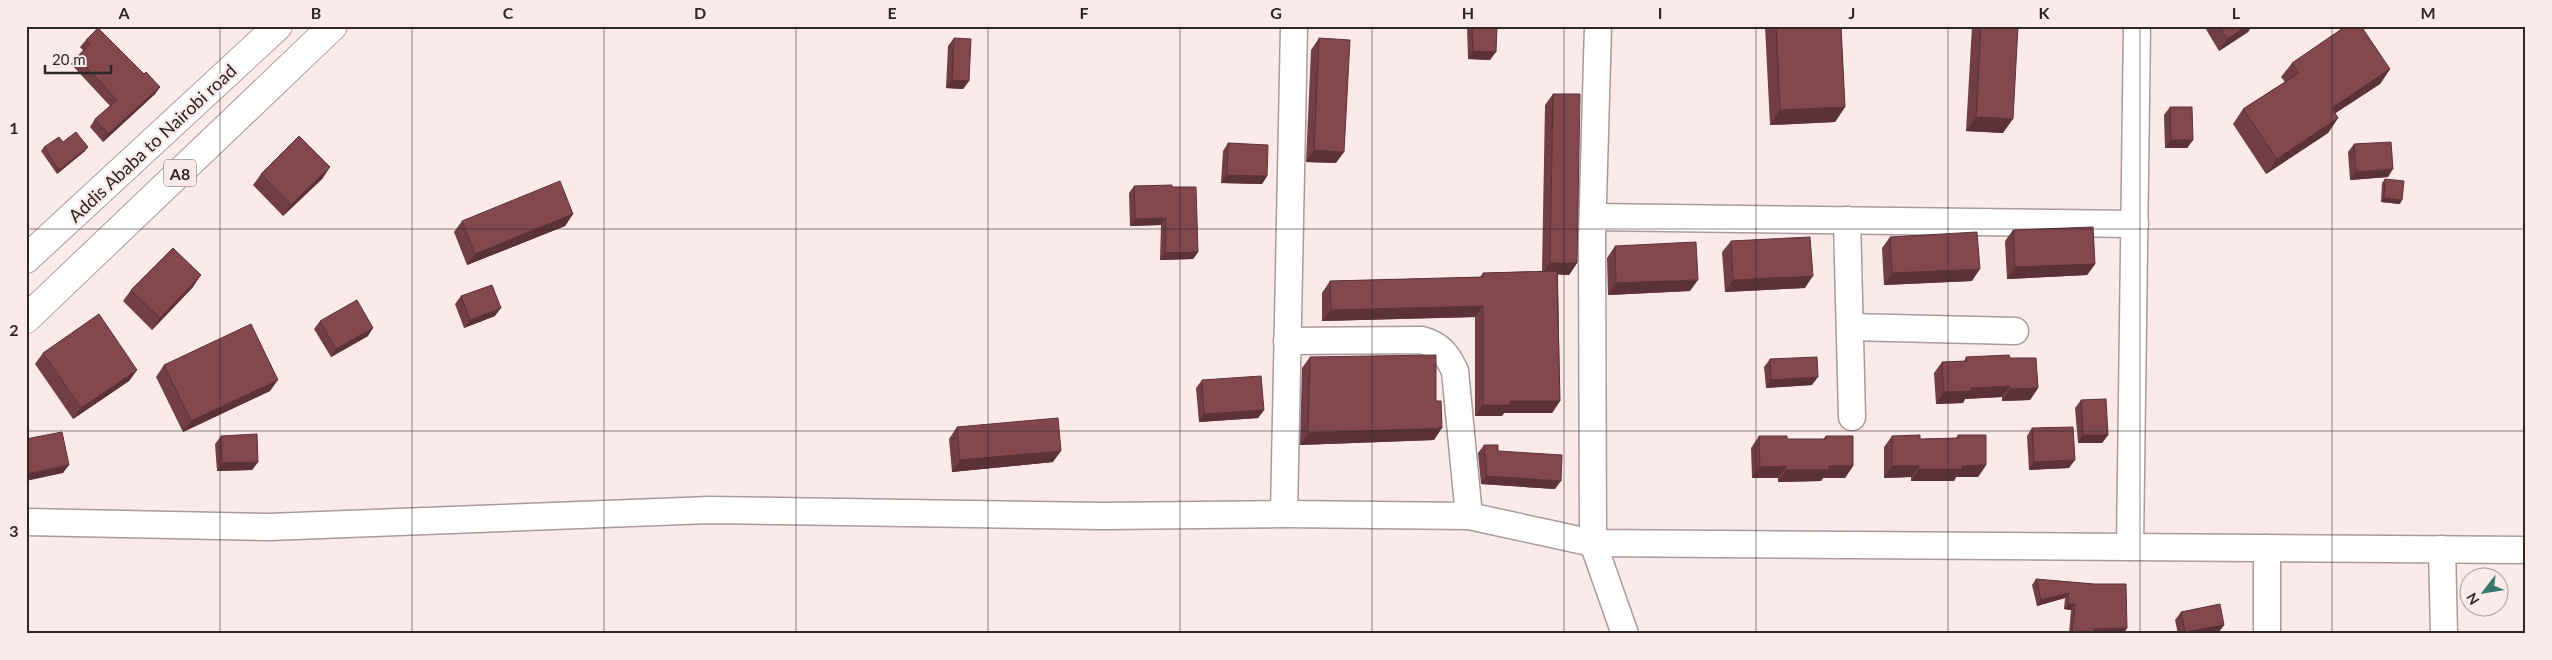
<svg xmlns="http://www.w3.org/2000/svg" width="2552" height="660" viewBox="0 0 2552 660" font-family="Lato,sans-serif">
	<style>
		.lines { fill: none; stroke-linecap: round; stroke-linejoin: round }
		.minor-casing { stroke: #ab9a9b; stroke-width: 29 }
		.highway-casing { stroke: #ab9a9b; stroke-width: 30 }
		.minor { stroke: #fff; stroke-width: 26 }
		.highway { stroke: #fff; stroke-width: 28 }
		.wall { fill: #703e43 }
		.shaded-wall { fill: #5b3237 }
		.building { fill: #82484e; stroke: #5b3237 }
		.grid { fill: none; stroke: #2c2626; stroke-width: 1; stroke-opacity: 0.55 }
		.labels { text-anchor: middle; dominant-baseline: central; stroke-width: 5; stroke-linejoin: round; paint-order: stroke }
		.shield { fill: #fceaeb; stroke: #6a6161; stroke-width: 1 }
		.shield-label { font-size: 16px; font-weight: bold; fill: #2c2626 }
		.street-label { font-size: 18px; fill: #2c2626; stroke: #fceaeb }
		.neatline { fill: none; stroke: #2c2626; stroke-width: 2 }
		.grid-label { font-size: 16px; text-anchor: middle; font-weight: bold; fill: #2c2626 }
	</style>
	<rect width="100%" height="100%" fill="#fceaeb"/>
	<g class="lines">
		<defs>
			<g id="minor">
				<polyline points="1598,26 1592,237 1593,543 1625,634"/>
				<polyline points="1593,217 2135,224"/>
				<polyline points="1847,220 1852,417"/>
				<polyline points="1850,327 2015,331"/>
				<path d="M1287,341L1422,340C1440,345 1447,354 1455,371L1469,516"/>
				<polyline points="1284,514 1294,26"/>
				<polyline points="26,522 269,527 709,510 1103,516 1284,514 1469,516 1593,543 2526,550"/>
				<polyline points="2130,547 2137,26"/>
				<polyline points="2267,548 2267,634"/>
				<polyline points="2442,549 2444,634"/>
			</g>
			<g id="highway">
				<polyline points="26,259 278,26"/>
				<polyline points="26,319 333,26"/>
			</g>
		</defs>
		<use href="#minor" class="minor-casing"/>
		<use href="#highway" class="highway-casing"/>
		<use href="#minor" class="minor"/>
		<use href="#highway" class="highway"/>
	</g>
	<g class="wall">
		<polygon points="1467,26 1497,26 1490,60 1468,59"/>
		<polygon points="1765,26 1841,26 1845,107 1835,122 1770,125"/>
		<polygon points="1972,26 2018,26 2003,133 1966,131"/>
		<polygon points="2204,26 2252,26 2248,32 2219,51"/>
		<polygon points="954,38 969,81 963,89 946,88 948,46"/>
		<polygon points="1319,38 1336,163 1306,162 1311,50"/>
		<polygon points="86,40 144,74 160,87 155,94 103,142 90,127 95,119 110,106 71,64 83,50 80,47"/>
		<polygon points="2292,63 2390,69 2380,84 2335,113 2338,118 2328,133 2266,174 2233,124 2243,109 2285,82 2281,77"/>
		<polygon points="1553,94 1577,263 1569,275 1558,274 1560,401 1552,413 1504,413 1502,416 1475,416 1475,317 1322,321 1322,293 1330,281 1480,277 1483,273 1542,271 1545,105"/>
		<polygon points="2170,107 2193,140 2187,148 2165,148 2164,115"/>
		<polygon points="63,142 85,151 57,174 41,151 44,147"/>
		<polygon points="1228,143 1267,176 1262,184 1221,183 1223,151"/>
		<polygon points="2354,144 2388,177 2350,180 2348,152"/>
		<polygon points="330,167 322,179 283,216 253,185 261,174"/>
		<polygon points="2385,179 2400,204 2381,202 2382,183"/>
		<polygon points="1134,186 1172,187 1198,252 1193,259 1160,260 1161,225 1130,226 1129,193"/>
		<polygon points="573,214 565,226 467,265 454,232 462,221"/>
		<polygon points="2013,230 2095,264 2087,275 2007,279 2005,241"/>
		<polygon points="1890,237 1972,281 1884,285 1882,248"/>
		<polygon points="1731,241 1805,288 1725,292 1722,252"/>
		<polygon points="1615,246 1690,291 1608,295 1607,258"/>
		<polygon points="193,287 152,330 123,301 131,290"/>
		<polygon points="461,296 495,316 464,328 455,304"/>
		<polygon points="320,321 368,336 331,357 314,329"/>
		<polygon points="43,353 137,370 129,381 73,419 35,364"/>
		<polygon points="1310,357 1434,440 1300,445 1302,368"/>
		<polygon points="1966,357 2010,358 2038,388 2030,400 2002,401 2002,397 1965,399 1963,403 1936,404 1934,373 1942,362 1964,361"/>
		<polygon points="1770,359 1812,385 1766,388 1764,367"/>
		<polygon points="164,365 270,391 183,432 156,377"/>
		<polygon points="1202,380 1264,410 1258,418 1199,422 1196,388"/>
		<polygon points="2081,400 2108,435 2102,443 2078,443 2075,408"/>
		<polygon points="957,427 1053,462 952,472 949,439"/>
		<polygon points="2032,428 2069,468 2029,470 2027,436"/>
		<polygon points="1958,435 1986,465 1978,477 1956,477 1954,481 1911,481 1911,477 1884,478 1884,447 1892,436 1920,439 1956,438"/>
		<polygon points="221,436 258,462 252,470 217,471 215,444"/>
		<polygon points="1759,436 1787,439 1823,439 1826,436 1853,466 1845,478 1823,478 1821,481 1778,482 1778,478 1752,478 1751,448"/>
		<polygon points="1484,445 1498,451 1555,489 1481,484 1478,453"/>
		<polygon points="2036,579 2094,584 2127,628 2123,634 2069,634 2071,610 2064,609 2065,598 2037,606 2032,585"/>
		<polygon points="2181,612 2224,625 2218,633 2213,634 2178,634 2175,620"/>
	</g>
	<g class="shaded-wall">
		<polygon points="2247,26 2252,26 2248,32 2219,51 2227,39"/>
		<polygon points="1473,51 1496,52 1490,60 1468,59"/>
		<polygon points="2390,69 2380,84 2322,122 2332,108"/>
		<polygon points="952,80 969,81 963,89 946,88"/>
		<polygon points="160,87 155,94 103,142 108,134"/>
		<polygon points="1845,107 1835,122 1770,125 1780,110"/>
		<polygon points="1976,117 2013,119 2003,133 1966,131"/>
		<polygon points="2338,118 2328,133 2266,174 2277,159"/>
		<polygon points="2171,140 2193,140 2187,148 2165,148"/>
		<polygon points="88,147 85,151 57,174 59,170"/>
		<polygon points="1314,150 1344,152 1336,163 1306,162"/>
		<polygon points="330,167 322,179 283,216 291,205"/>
		<polygon points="2393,169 2388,177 2350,180 2356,172"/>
		<polygon points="1227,175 1267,176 1262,184 1221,183"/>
		<polygon points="2384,198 2402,200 2400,204 2381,202"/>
		<polygon points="573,214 565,226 467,265 475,254"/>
		<polygon points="1166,218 1161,225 1130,226 1135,219"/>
		<polygon points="1198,252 1193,259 1160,260 1165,253"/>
		<polygon points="1550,263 1577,263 1569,275 1542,274"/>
		<polygon points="2095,264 2087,275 2007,279 2015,267"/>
		<polygon points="1980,269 1972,281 1884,285 1892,273"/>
		<polygon points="201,275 193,287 152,330 160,318"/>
		<polygon points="1813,276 1805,288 1725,292 1733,280"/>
		<polygon points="1698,280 1690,291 1608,295 1616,283"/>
		<polygon points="1483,306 1475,317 1322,321 1331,310"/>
		<polygon points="501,308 495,316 464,328 470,320"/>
		<polygon points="373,328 368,336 331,357 336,349"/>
		<polygon points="137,370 129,381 73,419 81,408"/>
		<polygon points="1818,377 1812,385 1766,388 1771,380"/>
		<polygon points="278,380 270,391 183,432 191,421"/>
		<polygon points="2010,386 2002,397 1965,399 1963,403 1936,404 1944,392 1971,388"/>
		<polygon points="2038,388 2030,400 2002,401 2010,389"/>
		<polygon points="1510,401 1560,401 1552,413 1504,413 1502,416 1475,416 1483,405"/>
		<polygon points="1264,410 1258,418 1199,422 1204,414"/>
		<polygon points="1442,428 1434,440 1300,445 1308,433"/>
		<polygon points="2083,435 2108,435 2102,443 2078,443"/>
		<polygon points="1061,451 1053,462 952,472 960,460"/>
		<polygon points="2075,460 2069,468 2029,470 2034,462"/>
		<polygon points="258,462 252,470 217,471 222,463"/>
		<polygon points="69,465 63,473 26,481 26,474"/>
		<polygon points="1986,465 1978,477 1956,477 1954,481 1911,481 1919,469 1962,466"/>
		<polygon points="1786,466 1778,478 1752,478 1760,467"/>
		<polygon points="1829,466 1853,466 1845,478 1823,478 1821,481 1778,482 1786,470"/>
		<polygon points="1892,466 1919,466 1911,477 1884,478"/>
		<polygon points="1487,476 1561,481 1555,489 1481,484"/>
		<polygon points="2069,593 2065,598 2037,606 2041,600"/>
		<polygon points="2068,604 2075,604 2071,610 2064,609"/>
		<polygon points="2224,625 2218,633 2213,634 2184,634 2185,632"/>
		<polygon points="2127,628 2123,634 2091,634 2094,629"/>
	</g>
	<g class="building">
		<polygon points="1472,26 1497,26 1496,52 1473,51"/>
		<polygon points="1776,26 1841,26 1845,107 1780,110"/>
		<polygon points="1981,26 2018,26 2013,119 1976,117"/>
		<polygon points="2219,26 2247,26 2227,39"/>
		<polygon points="2346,26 2361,26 2390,69 2332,108 2338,118 2277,159 2243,109 2299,73 2292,63"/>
		<polygon points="98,28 144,74 146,72 160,87 108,134 95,119 117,100 77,57 90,44 86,40"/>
		<polygon points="954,38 971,39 969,81 952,80"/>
		<polygon points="1319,38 1350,40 1344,152 1314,150"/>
		<polygon points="1553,94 1580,94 1577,263 1550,263"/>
		<polygon points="2170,107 2192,107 2193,140 2171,140"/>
		<polygon points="76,132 88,147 59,170 44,147 59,137 63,142"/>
		<polygon points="299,136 330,167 291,205 261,174"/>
		<polygon points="2391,142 2393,169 2356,172 2354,144"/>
		<polygon points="1228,143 1268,145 1267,176 1227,175"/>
		<polygon points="2385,179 2404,181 2402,200 2384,198"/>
		<polygon points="560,181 573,214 475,254 462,221"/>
		<polygon points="1172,185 1172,187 1196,187 1198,252 1165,253 1166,218 1135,219 1134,186"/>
		<polygon points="2093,227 2095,264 2015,267 2013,230"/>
		<polygon points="1977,232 1980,269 1892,273 1890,237"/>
		<polygon points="1810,237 1813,276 1733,280 1731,241"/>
		<polygon points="1696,242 1698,280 1616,283 1615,246"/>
		<polygon points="173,248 201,275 160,318 131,290"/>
		<polygon points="1557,271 1560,401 1510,401 1510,405 1483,405 1483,306 1331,310 1330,281 1483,277 1483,273"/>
		<polygon points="492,285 501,308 470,320 461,296"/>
		<polygon points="357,300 373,328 336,349 320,321"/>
		<polygon points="99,314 137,370 81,408 43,353"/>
		<polygon points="251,324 278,380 191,421 164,365"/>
		<polygon points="1436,355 1436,401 1441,401 1442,428 1308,433 1310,357"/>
		<polygon points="2009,355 2010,358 2036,358 2038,388 2010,389 2010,386 1971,388 1971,391 1944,392 1942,362 1967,361 1966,357"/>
		<polygon points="1817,357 1818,377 1771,380 1770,359"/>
		<polygon points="1261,376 1264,410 1204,414 1202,380"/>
		<polygon points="2106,399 2108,435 2083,435 2081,400"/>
		<polygon points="1058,418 1061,451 960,460 957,427"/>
		<polygon points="2073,427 2075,460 2034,462 2032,428"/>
		<polygon points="62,432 69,465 26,474 26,439"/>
		<polygon points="257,434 258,462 222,463 221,436"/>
		<polygon points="1920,435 1920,439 1959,438 1958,435 1986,435 1986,465 1962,466 1962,469 1919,469 1919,466 1892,466 1892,436"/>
		<polygon points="1759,436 1787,436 1787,439 1826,439 1826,436 1853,436 1853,466 1829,466 1829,470 1786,470 1786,466 1760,467"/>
		<polygon points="1484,445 1498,445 1498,451 1562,455 1561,481 1487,476"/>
		<polygon points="2036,579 2094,584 2126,584 2127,628 2094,629 2094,634 2072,634 2075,604 2068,604 2069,593 2041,600"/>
		<polygon points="2220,604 2224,625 2185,632 2181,612"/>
	</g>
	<path class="grid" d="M220,26V634M412,26V634M604,26V634M796,26V634M988,26V634M1180,26V634M1372,26V634M1564,26V634M1756,26V634M1948,26V634M2140,26V634M2332,26V634M26,229H2526M26,431H2526"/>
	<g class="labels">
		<rect class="shield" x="164" y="159.5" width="32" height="27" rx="4"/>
		<g class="shield-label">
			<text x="180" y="173">A8</text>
		</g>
		<g class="street-label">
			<text transform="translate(152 143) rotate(-43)">Addis Ababa to Nairobi road</text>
		</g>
	</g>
	<rect width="2552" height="660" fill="none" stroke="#fceaeb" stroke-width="55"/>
	<g transform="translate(2484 592) rotate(239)"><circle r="24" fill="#fceaeb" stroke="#a99c9c"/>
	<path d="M0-4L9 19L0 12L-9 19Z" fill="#357769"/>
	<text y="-8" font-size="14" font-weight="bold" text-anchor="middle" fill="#2c2626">N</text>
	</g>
	<path d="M45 65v8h66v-8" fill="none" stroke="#2c2626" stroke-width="2.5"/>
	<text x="52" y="65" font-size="15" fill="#2c2626" stroke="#fceaeb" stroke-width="4" paint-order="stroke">20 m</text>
	<rect x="28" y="28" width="2496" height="604" class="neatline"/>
	<g class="grid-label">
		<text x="124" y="19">A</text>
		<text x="316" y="19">B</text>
		<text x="508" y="19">C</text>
		<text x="700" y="19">D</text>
		<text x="892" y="19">E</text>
		<text x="1084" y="19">F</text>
		<text x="1276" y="19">G</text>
		<text x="1468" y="19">H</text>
		<text x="1660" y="19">I</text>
		<text x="1852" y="19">J</text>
		<text x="2044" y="19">K</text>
		<text x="2236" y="19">L</text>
		<text x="2428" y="19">M</text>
		<text x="14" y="134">1</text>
		<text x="14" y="336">2</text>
		<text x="14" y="537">3</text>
	</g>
</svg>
